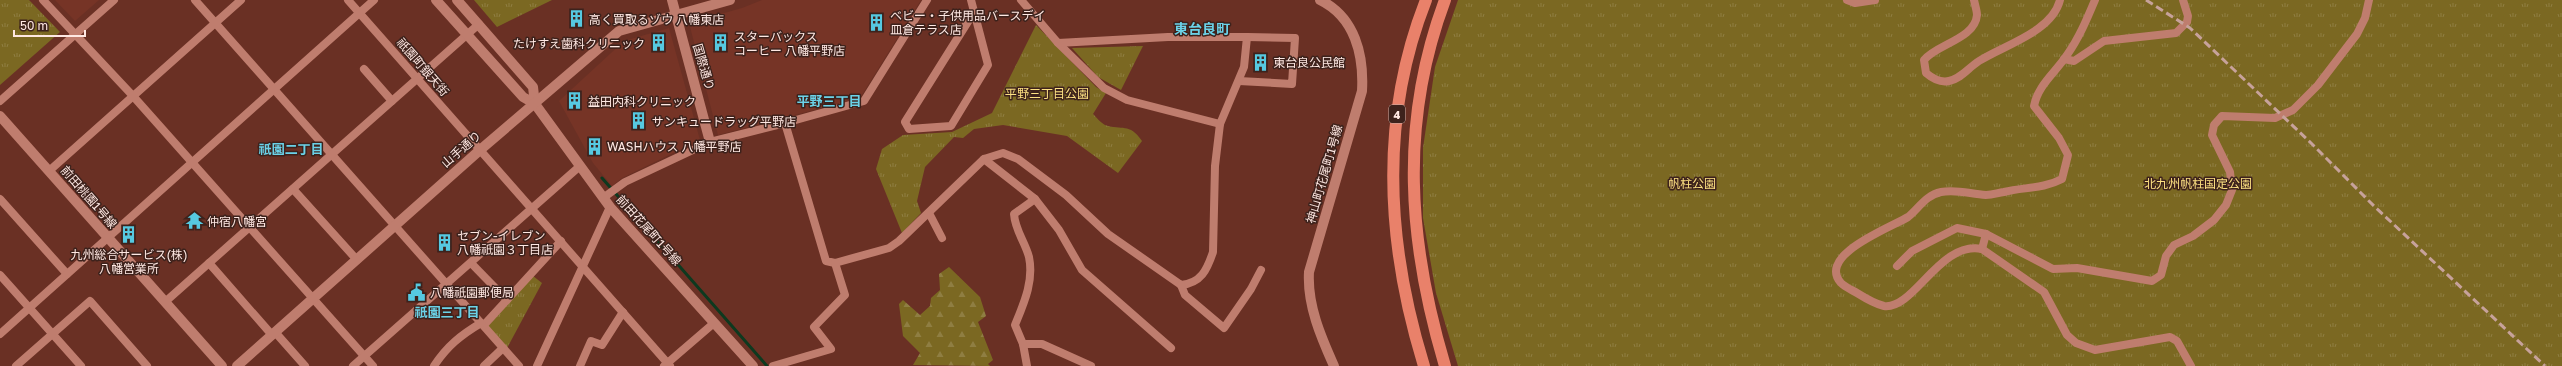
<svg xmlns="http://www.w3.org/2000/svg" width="2562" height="366" viewBox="0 0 2562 366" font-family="'Golos Text','Noto Sans JP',sans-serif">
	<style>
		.built { fill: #763426 }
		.forest { fill: url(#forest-firs) }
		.park { fill: url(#park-tufts) }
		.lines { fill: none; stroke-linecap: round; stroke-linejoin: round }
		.stream { stroke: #0d391f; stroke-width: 3 }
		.street { stroke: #bf7d6e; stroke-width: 8 }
		.secondary { stroke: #bf7d6e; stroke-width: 10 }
		.highway { stroke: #e9816a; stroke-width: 12 }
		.rail { stroke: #c7a29b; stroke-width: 3; stroke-dasharray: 8 4; stroke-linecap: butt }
		.labels { text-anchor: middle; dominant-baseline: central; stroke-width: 3; stroke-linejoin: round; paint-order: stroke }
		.shield { fill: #3d221c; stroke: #c5ada7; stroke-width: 1 }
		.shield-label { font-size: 11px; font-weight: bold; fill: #ffe8e3 }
		.poi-label { font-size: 12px; fill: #ffe8e3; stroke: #3d221c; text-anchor: start }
		.street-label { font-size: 12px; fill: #ffe8e3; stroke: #3d221c }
		.park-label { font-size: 12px; fill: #fde182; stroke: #3d221c }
		.neighbourhood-label { font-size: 13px; font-weight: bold; fill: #6bd2e8; stroke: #3d221c }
		.quarter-label { font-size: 14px; font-weight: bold; fill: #6bd2e8; stroke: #3d221c }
	</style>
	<defs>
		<pattern id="forest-firs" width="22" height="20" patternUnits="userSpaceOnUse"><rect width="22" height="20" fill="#7b6822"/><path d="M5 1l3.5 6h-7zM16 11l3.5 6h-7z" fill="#8f7e42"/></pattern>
		<pattern id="park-tufts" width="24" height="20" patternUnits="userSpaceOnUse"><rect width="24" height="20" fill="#7b6822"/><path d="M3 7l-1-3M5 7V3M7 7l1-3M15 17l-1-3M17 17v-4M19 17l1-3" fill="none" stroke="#8f7e42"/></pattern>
	</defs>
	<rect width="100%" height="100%" fill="#6a3024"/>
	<g class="built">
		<polygon points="55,0 99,0 75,21"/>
		<polygon points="762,0 921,0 860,98 718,135 689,23 742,8"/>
		<polygon points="669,28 700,140 622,178 612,186 593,163 559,101 624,41"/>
	</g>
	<polygon class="forest" points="949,267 980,297 986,316 978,322 993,360 988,364 990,366 913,365 920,353 903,336 899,304 903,300 920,315 930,306 931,298 940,290 939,274"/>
	<g class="park">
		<polygon points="0,0 29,0 60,32 0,85"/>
		<polygon points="474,0 552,0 497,27"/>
		<polygon points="1458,0 2562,0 2562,366 1458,366 1436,293 1423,218 1423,148 1435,67"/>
		<path d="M1036,25L1096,87L1106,93L1093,114C1096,117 1101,123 1105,125C1122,131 1129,122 1142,141L1118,173L1067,136L1003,125L974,129L963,138L954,137L925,167L917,201L921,213L902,233L876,169L882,149L903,135L952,132L992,113Z"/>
		<polygon points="1143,46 1121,90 1098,77 1072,48"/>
		<polygon points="533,276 542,283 507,348 488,326"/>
	</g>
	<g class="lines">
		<polyline class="stream" points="602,178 767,366"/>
		<g class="street">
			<polyline points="43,0 133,96 373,366"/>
			<polyline points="195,0 519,366"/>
			<polyline points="348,0 670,366"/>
			<polyline points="971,0 988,65 951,126 909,129 905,122 974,12"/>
			<polyline points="1847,0 1855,3 1875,0"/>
			<path d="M1974,0C1975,5 1977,11 1977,15C1975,39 1937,44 1924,60L1926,73C1933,79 1940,83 1949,81C1962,78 1968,68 1979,61C2004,45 2052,32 2060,0"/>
			<path d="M2095,0C2087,19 2079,38 2067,55C2055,73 2038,85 2034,106L2059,138L2068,155L2062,179C2043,189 2024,187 2004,192C1997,193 1993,195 1986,195C1970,194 1957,189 1941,192C1926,195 1919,208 1908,217C1892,227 1816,255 1841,283C1845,287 1852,290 1857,293C1865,298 1875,304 1884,306C1914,310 1940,240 1982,249L2044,292L2067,335L2076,343L2095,350L2170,337L2177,341L2191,366"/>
			<polyline points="1058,43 1104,88 1127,100 1220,124"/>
			<polyline points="2064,59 2074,61 2104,41 2176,33 2187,22 2188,16 2183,0"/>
			<polyline points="364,69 392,101"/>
			<polyline points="1239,81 1292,84 1295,38 1247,37"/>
			<polyline points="0,101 114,0"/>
			<polyline points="785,123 864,101 927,0"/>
			<polyline points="984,159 1035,199 1059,230 1082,270 1171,348"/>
			<polyline points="49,171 241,0"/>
			<polyline points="293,189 357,260"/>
			<path d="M603,198L625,182L710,142L785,123L826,261L835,263L889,248L899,241L984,159L1003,153L1018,159L1066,195L1108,234L1181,285C1201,283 1207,270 1213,252L1215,166L1220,124L1244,67L1247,37H1168L1058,43L1021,0"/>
			<polyline points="0,199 67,274"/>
			<polyline points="929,213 942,238"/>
			<polyline points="1986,234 2053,269 2077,268 2152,281 2161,275 2166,256 2174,245 2193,236 2214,220 2226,205 2232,190 2230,172 2212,135 2214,125 2222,116 2275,118 2293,110 2318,85 2357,34 2365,18 2369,0"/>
			<polyline points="209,263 272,335"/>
			<polyline points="471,263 507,300"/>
			<polyline points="1897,266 1912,251 1957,228 1986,234 1982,249"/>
			<polyline points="0,275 81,366"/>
			<polyline points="1181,285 1185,295 1224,328 1251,289 1261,270"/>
			<polyline points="165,302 479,24"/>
			<polyline points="484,325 561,241"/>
			<polyline points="275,332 305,366"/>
			<polyline points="0,334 374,0"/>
			<polyline points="1023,344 1042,344 1091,366"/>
			<polyline points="16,366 90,301 147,366"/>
			<polyline points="353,366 580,166"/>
			<path d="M434,366C447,346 461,335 481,323"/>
			<polyline points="484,366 503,348"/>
			<polyline points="537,366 610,207"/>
			<polyline points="580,366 591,341 602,345 623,312"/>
			<polyline points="664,366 714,323"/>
			<polyline points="773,366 831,349 814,327 845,295 835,263"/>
			<path d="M1027,366L1023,344L1015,325C1024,303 1034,281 1029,257C1025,242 1015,230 1014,214L1035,199"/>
		</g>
		<g class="secondary">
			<polyline points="436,0 523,97 535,104 533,87 457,0"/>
			<polyline points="672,0 710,142"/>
			<path d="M1320,0C1355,17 1364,55 1362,91L1309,272C1307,305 1321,337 1334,366"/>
			<polyline points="535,104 610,207 753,366"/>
			<polyline points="0,116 222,366"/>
			<polyline points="237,366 480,150 619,31 730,0"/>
		</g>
		<g class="highway">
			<path d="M1445,0C1399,123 1408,242 1445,366"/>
			<path d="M1424,366C1387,246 1379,119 1426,0"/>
		</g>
		<polyline class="rail" points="2146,0 2190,28 2311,143 2374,206 2545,366"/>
	</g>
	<defs>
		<symbol id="building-bare" viewBox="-9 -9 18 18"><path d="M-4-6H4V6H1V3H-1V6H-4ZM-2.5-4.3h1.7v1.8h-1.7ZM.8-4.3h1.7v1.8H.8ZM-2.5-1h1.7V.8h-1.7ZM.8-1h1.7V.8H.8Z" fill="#56c9e1" stroke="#3d221c" stroke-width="2.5" paint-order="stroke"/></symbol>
		<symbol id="temple-bare" viewBox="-9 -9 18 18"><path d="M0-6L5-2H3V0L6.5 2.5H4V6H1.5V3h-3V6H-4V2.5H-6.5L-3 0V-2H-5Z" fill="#56c9e1" stroke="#3d221c" stroke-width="2.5" paint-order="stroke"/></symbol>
		<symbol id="civic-bare" viewBox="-9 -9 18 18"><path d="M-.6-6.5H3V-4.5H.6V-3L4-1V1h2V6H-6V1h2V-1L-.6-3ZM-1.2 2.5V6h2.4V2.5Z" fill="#56c9e1" stroke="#3d221c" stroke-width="2.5" paint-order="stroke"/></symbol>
	</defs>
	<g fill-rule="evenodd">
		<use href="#building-bare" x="564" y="6" width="25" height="25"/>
		<use href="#building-bare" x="864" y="10" width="25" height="25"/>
		<use href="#building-bare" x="646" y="30" width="25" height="25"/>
		<use href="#building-bare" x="708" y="30" width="25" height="25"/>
		<use href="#building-bare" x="1248" y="50" width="25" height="25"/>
		<use href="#building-bare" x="562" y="88" width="25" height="25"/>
		<use href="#building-bare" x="626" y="108" width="25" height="25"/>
		<use href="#building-bare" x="582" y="134" width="25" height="25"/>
		<use href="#temple-bare" x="182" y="208" width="25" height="25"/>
		<use href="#building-bare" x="116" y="222" width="25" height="25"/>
		<use href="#building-bare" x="432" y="230" width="25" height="25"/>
		<use href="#civic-bare" x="404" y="280" width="25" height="25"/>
	</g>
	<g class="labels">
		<rect class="shield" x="1389" y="105" width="16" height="18" rx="3"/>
		<g class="shield-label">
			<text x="1397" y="114">4</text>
		</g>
		<g class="poi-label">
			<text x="890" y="15">ベビー・子供用品バースデイ<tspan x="890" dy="14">皿倉テラス店</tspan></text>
			<text x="589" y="19">高く買取るゾウ 八幡東店</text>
			<text x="734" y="36">スターバックス<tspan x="734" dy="14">コーヒー 八幡平野店</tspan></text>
			<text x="645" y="43" text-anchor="end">たけすえ歯科クリニック</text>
			<text x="1273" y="62">東台良公民館</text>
			<text x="588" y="101">益田内科クリニック</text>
			<text x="652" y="121">サンキュードラッグ平野店</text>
			<text x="607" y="146">WASHハウス 八幡平野店</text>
			<text x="207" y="221">仲宿八幡宮</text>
			<text x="457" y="235">セブン-イレブン<tspan x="457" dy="14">八幡祇園３丁目店</tspan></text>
			<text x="129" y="254" text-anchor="middle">九州総合サービス(株)<tspan x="129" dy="14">八幡営業所</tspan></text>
			<text x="430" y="292">八幡祇園郵便局</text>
		</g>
		<g class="street-label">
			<text transform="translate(423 67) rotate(49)">祇園町銀天街</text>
			<text transform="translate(704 67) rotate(74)">国際通り</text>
			<text transform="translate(461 149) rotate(-41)">山手通り</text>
			<text transform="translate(1324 174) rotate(-74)">神山町花尾町1号線</text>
			<text transform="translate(89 197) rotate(49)">前田桃園1号線</text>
			<text transform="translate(649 230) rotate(48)">前田花尾町1号線</text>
		</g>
		<g class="park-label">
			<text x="1047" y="93">平野三丁目公園</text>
			<text x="1692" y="183">帆柱公園</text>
			<text x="2198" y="183">北九州帆柱国定公園</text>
		</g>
		<g class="neighbourhood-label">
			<text x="829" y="101">平野三丁目</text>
			<text x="291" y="149">祇園二丁目</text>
			<text x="447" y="312">祇園三丁目</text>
		</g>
		<g class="quarter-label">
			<text x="1202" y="28">東台良町</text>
		</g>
	</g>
	<path d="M14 30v6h71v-6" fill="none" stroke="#ffe8e3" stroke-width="2"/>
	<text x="20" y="30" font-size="12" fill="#ffe8e3" stroke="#3d221c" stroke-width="3" paint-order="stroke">50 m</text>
</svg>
